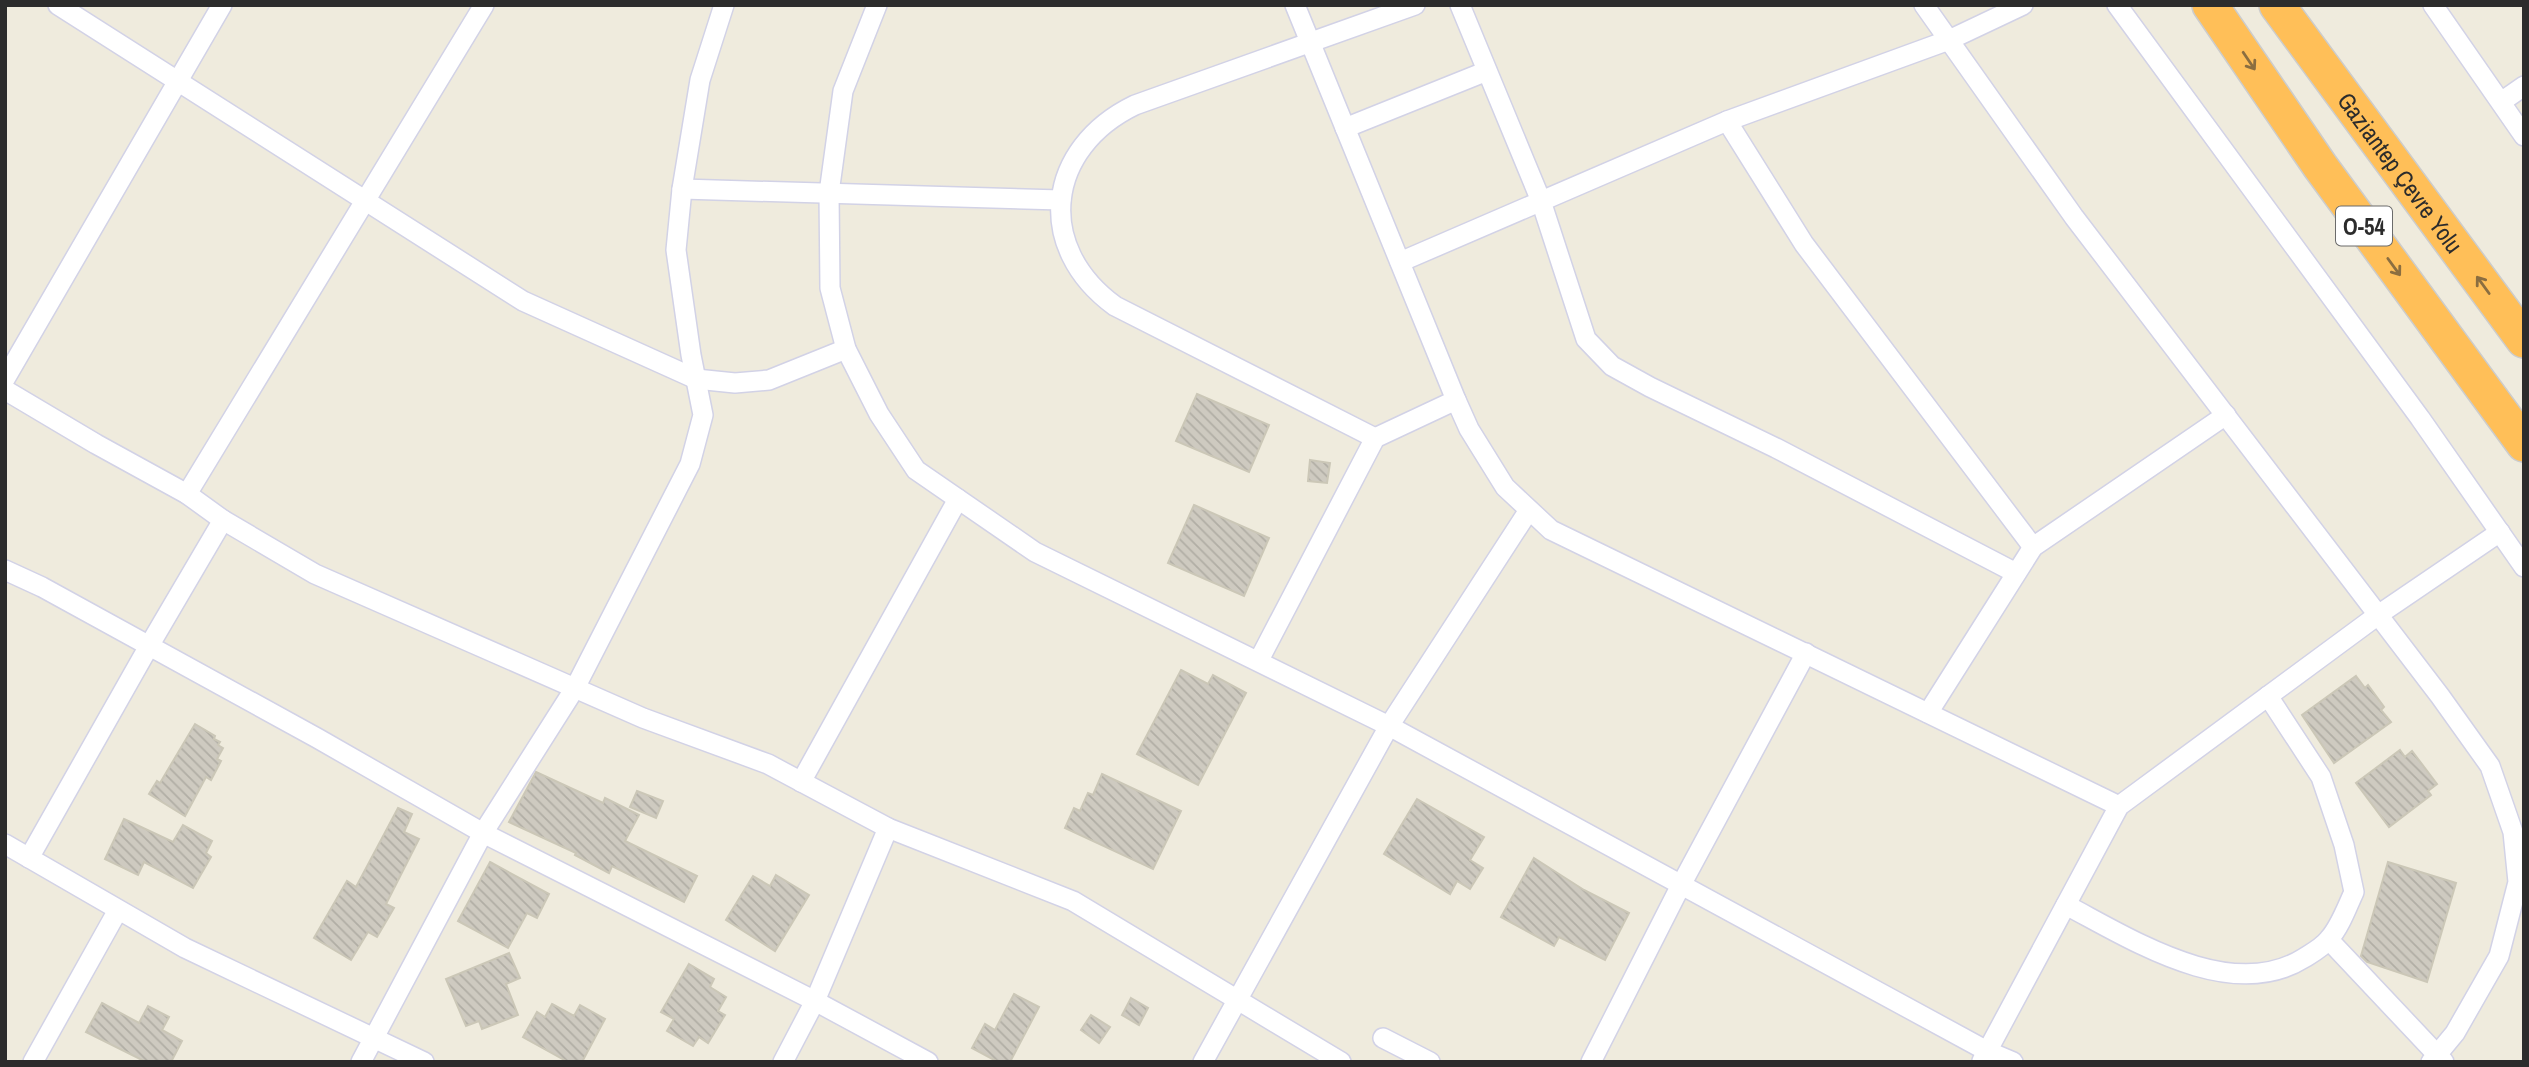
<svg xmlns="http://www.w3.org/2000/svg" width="2529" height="1067" viewBox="0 0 2529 1067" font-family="'Archivo Narrow',sans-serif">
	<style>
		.building { fill: url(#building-back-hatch); stroke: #cbc7b7; stroke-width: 2 }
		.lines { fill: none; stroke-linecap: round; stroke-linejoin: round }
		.street-casing { stroke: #d2d2e6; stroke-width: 22 }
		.highway-casing { stroke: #ccc; stroke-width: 38 }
		.street { stroke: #fff; stroke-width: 19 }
		.highway { stroke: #ffbf58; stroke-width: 35 }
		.oneway { stroke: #8b6e40 }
		.labels { text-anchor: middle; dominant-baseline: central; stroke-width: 6; stroke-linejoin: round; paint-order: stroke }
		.shield { fill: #fff; stroke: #6b6b6b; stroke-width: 2 }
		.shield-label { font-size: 23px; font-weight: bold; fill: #2c2c2c }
		.street-label { font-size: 24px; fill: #2c2c2c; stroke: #fff }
	</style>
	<defs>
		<pattern id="building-back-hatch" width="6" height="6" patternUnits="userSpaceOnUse" patternTransform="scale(1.75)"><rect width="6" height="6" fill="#cecac0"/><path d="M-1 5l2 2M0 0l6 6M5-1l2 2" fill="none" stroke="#b1aea5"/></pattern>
	</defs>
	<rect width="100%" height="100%" fill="#efebdd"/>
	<g class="building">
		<polygon points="1197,394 1269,425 1249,472 1176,441"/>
		<polygon points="1310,460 1330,463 1327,483 1308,481"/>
		<polygon points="1194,505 1269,538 1244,596 1168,563"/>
		<polygon points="1181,670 1208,684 1213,675 1246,693 1198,785 1137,754"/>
		<polygon points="2356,676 2365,688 2368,685 2384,707 2381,710 2391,722 2334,763 2302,715"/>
		<polygon points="195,724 215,736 214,739 220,742 218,745 223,748 217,759 221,761 211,780 206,777 185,816 149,794 157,781 160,783"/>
		<polygon points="2400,750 2405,757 2412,751 2437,784 2428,791 2431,795 2389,827 2356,783"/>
		<polygon points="536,772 603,803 605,798 639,815 625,841 697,876 684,902 612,866 609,873 575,855 576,853 509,822"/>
		<polygon points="1102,774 1181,811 1153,869 1065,828 1074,808 1080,811 1088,793 1093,795"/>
		<polygon points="637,791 663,801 656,818 630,807"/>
		<polygon points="1417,799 1484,837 1470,860 1483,868 1470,889 1457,881 1450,894 1384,854"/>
		<polygon points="398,808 412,814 404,832 419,839 386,904 394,908 377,937 368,932 351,960 314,938 347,881 356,887"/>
		<polygon points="124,819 173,842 183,825 212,841 206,853 211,857 193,888 144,862 138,875 105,859"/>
		<polygon points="1534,858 1584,890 1629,913 1605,960 1559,937 1554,946 1501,917"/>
		<polygon points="490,862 549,894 537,918 527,913 508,948 458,921"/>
		<polygon points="2388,862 2456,883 2427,982 2367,962 2361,956"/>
		<polygon points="776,875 809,895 775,951 726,920 753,876 770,886"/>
		<polygon points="509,953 520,978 506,984 518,1015 482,1029 479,1021 466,1026 446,979"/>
		<polygon points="689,964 714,979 710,987 726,997 718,1011 725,1015 708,1043 699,1037 693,1046 667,1031 674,1019 661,1012"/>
		<polygon points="1014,994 1039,1007 1010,1062 998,1062 972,1048 985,1024 995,1030"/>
		<polygon points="1131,998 1148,1008 1139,1025 1122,1015"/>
		<polygon points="102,1003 139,1023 148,1006 169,1017 162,1030 182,1041 171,1062 146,1062 86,1032"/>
		<polygon points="552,1004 574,1016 580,1005 605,1019 582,1062 568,1062 523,1037 537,1012 545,1017"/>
		<polygon points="1091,1015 1110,1027 1099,1043 1081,1030"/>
	</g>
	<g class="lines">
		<defs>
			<g id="street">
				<polyline points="58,5 523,301 696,379 735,383 769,380 846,349"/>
				<polyline points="877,5 843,91 829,193 830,288 846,349 879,414 916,470 1035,552 1389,726 1987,1051 2013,1062"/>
				<polyline points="1295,5 1456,400 1469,429 1505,487 1551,530 2119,806"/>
				<polyline points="1460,5 1541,201 1586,339 1612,366 1650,387 1776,448 2016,573"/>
				<polyline points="1924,5 2074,217 2440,696 2490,766 2513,832 2518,882 2499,956 2455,1033 2431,1062"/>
				<polyline points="2117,5 2420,418 2524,567"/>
				<polyline points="2433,5 2524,136"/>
				<polyline points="2501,102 2524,86"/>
				<polyline points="1727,121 1804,244 2033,547"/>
				<polyline points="1345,128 1487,71"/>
				<polyline points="682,189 1061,200"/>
				<polyline points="1400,262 1727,121 1949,40 2023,5"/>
				<polyline points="5,379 222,5"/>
				<polyline points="5,390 96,444 187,494 223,520 315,574 643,718 768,764 888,828 1073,901 1341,1062"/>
				<path d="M1375,438L1115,306C1034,247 1046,148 1135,105L1415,5"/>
				<polyline points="187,494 484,5"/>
				<polyline points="5,570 42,587 317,738 483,833 815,1001 928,1062"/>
				<polyline points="1259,660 1375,438 1456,400"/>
				<polyline points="1928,713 2033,547 2226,415"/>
				<polyline points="801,782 958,499"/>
				<polyline points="5,844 185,948 424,1062"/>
				<polyline points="29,858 149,646 223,520"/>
				<path d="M2066,905C2131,939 2231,1004 2304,958C2312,953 2323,947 2329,939C2340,927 2347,907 2354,892L2344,845L2321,777L2268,696"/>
				<polyline points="2329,940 2444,1062"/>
				<polyline points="1383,1038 1430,1062"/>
				<polyline points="1982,1061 2119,806 2378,615 2500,532"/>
				<polyline points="33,1062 118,910"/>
				<polyline points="361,1062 483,833 575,688 690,464 703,415 691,355 676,250 682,189 700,80 724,5"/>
				<polyline points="783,1062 815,1001 888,828"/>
				<polyline points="1203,1062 1389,726 1529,510"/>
				<polyline points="1591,1062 1681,885 1806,653"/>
			</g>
			<g id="highway">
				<polyline points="2210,5 2320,166 2524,444"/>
				<path id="s1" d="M2277,5L2524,340"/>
			</g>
		</defs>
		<use href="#street" class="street-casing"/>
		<use href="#highway" class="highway-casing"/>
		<use href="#street" class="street"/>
		<use href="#highway" class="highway"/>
	</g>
	<defs><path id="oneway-shaft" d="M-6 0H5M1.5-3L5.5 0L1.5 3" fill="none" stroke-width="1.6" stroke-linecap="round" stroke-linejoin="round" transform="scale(1.75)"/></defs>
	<g class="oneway">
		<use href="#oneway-shaft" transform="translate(2249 61) rotate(56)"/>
		<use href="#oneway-shaft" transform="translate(2394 267) rotate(54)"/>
		<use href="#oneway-shaft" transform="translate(2483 285) rotate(-126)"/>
	</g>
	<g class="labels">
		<rect class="shield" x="2336" y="206.5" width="56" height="39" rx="5"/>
		<g class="shield-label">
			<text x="2364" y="226">O-54</text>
		</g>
		<g class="street-label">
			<text stroke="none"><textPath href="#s1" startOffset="208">Gaziantep Çevre Yolu</textPath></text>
		</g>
	</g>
	<rect width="2529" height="1067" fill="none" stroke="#2c2c2c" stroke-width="14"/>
</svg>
